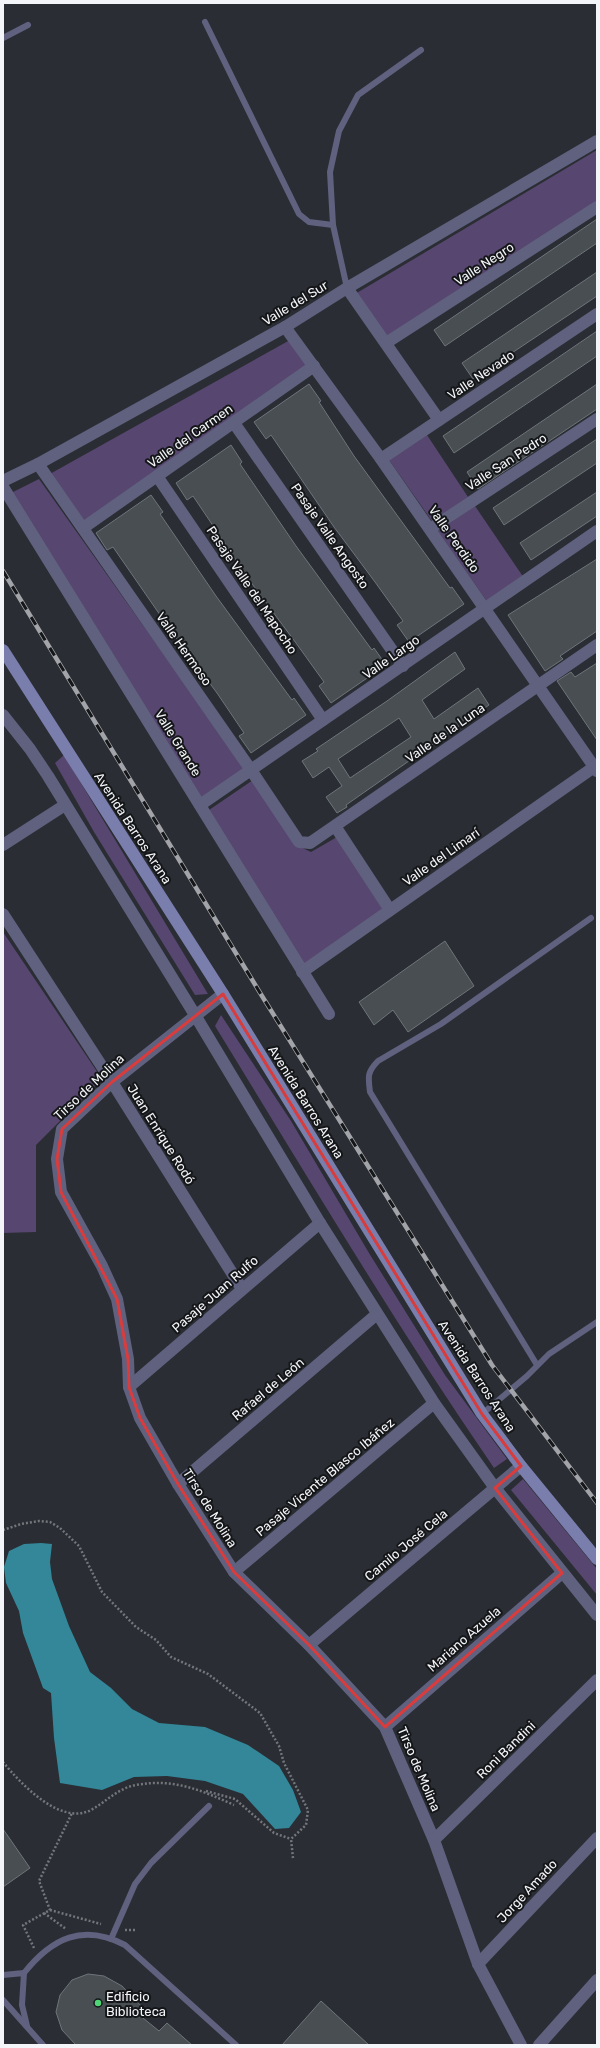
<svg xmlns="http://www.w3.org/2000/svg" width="600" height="2048" viewBox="0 0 600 2048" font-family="Rubik,sans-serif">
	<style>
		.green { fill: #57466f }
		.water { fill: #338799 }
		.building { fill: #484e52; stroke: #6e757a; fill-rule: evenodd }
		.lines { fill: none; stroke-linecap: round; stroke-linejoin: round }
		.path { stroke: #73767b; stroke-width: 2.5; stroke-dasharray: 2 2; stroke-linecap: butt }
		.lane { stroke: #5f617f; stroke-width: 6 }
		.street { stroke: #5f617f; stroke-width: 12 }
		.secondary { stroke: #7a7ead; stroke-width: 12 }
		.rail-casing { stroke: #a2a4a9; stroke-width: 4.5 }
		.rail { stroke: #141618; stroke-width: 3; stroke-dasharray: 9; stroke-linecap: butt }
		.marked { fill: none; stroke: #d93c3d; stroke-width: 3; stroke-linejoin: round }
		.poi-dot { fill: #4ed676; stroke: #141618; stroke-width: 1.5 }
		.labels { text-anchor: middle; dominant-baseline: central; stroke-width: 4; stroke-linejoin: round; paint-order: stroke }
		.street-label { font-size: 13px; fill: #f3f5f9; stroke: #141618 }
		.poi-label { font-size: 13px; fill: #f3f5f9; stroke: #141618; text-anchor: start }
	</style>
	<rect width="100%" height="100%" fill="#2a2d33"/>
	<g class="green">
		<polygon points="597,150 597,203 387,337 355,294"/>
		<polygon points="290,340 307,365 81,523 48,475"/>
		<polygon points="427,435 468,497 432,521 389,460"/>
		<polygon points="39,479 248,773 204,803 11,493"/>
		<polygon points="475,506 524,578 488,603 438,531"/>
		<polygon points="64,755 208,994 195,995 94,832 55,763"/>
		<polygon points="253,780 296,845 311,852 337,837 388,913 306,969 209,810"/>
		<polygon points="3,932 102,1079 36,1145 36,1232 3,1233"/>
		<path d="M221,1015L291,1121L369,1253L445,1375L507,1459L494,1468C395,1324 306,1174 215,1026Z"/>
		<polygon points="523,1479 597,1569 597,1595 511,1490"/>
	</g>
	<polygon class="water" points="41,1543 52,1544 50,1562 52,1579 69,1626 90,1672 111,1688 132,1709 159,1723 205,1727 248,1745 279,1766 293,1790 301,1812 289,1828 275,1829 243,1794 205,1781 167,1776 134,1777 102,1790 60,1783 54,1738 51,1693 43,1688 23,1633 19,1611 6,1583 4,1567 9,1551 24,1544"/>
	<g class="building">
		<polygon points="597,219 597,243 445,346 434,330"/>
		<polygon points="597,272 597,296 473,379 462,363"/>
		<polygon points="597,331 597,356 454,453 443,436"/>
		<polygon points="309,384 321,401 319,402 354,456 450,588 452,587 464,604 409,642 397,625 403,621 375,582 334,527 271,435 266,439 254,422"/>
		<polygon points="597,384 597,409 478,489 467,472"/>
		<polygon points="597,439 597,463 504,525 493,508"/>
		<polygon points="231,445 242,462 240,464 296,546 372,650 374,648 386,665 331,703 319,686 324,682 296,643 255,588 193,496 187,500 176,483"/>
		<polygon points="597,492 597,516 531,560 520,543"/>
		<polygon points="151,495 163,512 160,514 216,596 292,700 294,698 306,715 251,753 239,736 244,733 217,693 176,638 113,547 107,550 96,533"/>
		<polygon points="597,559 597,631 560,656 563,659 545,671 508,615"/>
		<path d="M455,652L465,669L422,700L434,719L478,688L489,705L346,805L347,807L337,813L326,797L342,786L329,767L313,778L302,761L318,751L316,749L387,701ZM399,718L411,737L350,778L338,759Z"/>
		<polygon points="597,663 597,740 557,681 571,672 575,677"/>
		<polygon points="445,941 474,986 408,1032 393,1010 374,1025 359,1002"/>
		<polygon points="3,1829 30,1868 3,1887"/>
		<polygon points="88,1974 104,1976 122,1986 145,2010 143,2018 159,2031 167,2023 192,2045 76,2045 62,2030 56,2012 60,1995 72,1980"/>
		<polygon points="321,2001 369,2045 282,2045"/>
	</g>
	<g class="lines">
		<g class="path">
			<polyline points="3,1530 21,1524 39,1521 50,1522 60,1528 79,1546 102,1592 136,1627 156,1640 171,1657 208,1674 260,1713 279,1746 284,1763 308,1810 306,1825 291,1839 293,1858"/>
			<path d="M3,1762C20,1783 60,1826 91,1810C106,1802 118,1788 136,1785C173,1778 201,1790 234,1805"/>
			<polyline points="206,1791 235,1799 274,1833 291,1839"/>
			<polyline points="50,1910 101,1924"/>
			<polyline points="44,1913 66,1929"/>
			<polyline points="125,1930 136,1930"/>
			<polyline points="34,1948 23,1925 50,1910 39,1881 72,1813"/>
		</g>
		<g class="lane">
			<polyline points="205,22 299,214 309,222 333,225"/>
			<polyline points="3,38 28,25"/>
			<polyline points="347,288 333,225 330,172 339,131 358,95 421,50"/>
			<path d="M537,1365L370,1092C368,1077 367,1072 378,1061L441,1024L591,918"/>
			<polyline points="482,1414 527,1376 549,1354 597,1322"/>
			<polyline points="111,1939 135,1884 151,1863 209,1806"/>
			<path d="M24,1973C52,1938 83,1923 125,1945L236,2045"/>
			<polyline points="3,1975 24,1973 22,2005 27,2026"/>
			<polyline points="3,2000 43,2045"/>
		</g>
		<g class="street">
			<polyline points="347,288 439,420"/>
			<polyline points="285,327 381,459 597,771"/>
			<polyline points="386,343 597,207"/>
			<polyline points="234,423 403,666"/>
			<polyline points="381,459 597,314"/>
			<polyline points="38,464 251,770 299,842 310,843 597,645"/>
			<polyline points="157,476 323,720"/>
			<polyline points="3,481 38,464 285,327 347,288 597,141"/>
			<polyline points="3,487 329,1014"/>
			<polyline points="83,528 314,366"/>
			<polyline points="430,529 597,419"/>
			<polyline points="3,715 30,749 48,776 195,1015 320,1223 434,1403 495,1488 597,1615"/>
			<polyline points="200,805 597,531"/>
			<polyline points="335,826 390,910"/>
			<polyline points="3,845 65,805"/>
			<polyline points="3,914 112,1082 242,1289"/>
			<polyline points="302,972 597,765"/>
			<polyline points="223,994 112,1082 62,1129 57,1159 61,1192 102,1266 117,1299 128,1359 129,1387 140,1418 178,1484 234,1572 309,1645 385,1727 434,1840 478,1964 521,2045"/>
			<polyline points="129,1387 320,1223"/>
			<polyline points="178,1484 377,1314"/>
			<polyline points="234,1572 434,1403"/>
			<polyline points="309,1645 521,1466"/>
			<polyline points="385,1727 562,1573"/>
			<polyline points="434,1840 597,1680"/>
			<polyline points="478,1964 597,1838"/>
			<polyline points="539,2045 597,1980"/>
		</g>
		<polyline class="secondary" points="3,650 223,994 482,1414 521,1466 597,1559"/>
		<defs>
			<polyline id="rail" points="3,571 262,996 492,1365 597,1503"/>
		</defs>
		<use href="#rail" class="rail-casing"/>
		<use href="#rail" class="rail"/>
	</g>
	<path class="marked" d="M223,994L482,1414L521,1466L495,1488L562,1573L385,1727L309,1645L234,1572L178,1484L140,1418L129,1387L128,1359L117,1299L61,1192L57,1159L62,1129L112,1082Z"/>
	<circle class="poi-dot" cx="98" cy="2003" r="4"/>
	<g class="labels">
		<g class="street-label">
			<text transform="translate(484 264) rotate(-33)">Valle Negro</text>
			<text transform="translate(295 303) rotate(-31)">Valle del Sur</text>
			<text transform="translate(481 375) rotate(-34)">Valle Nevado</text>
			<text transform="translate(190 436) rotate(-35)">Valle del Carmen</text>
			<text transform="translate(506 462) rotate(-33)">Valle San Pedro</text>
			<text transform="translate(330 536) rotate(55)">Pasaje Valle Angosto</text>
			<text transform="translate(454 539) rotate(55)">Valle Perdido</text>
			<text transform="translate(252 590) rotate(56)">Pasaje Valle del Mapocho</text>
			<text transform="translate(184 649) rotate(55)">Valle Hermoso</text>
			<text transform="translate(391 657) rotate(-35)">Valle Largo</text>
			<text transform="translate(445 733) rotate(-35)">Valle de la Luna</text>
			<text transform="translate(178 743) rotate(58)">Valle Grande</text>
			<text transform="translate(133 828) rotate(57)">Avenida Barros Arana</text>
			<text transform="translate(441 857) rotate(-35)">Valle del Limarí</text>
			<text transform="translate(89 1087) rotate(-43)">Tirso de Molina</text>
			<text transform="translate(306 1102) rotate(58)">Avenida Barros Arana</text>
			<text transform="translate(161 1134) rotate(58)">Juan Enrique Rodó</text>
			<text transform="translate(215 1294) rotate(-41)">Pasaje Juan Rulfo</text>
			<text transform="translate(477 1376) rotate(57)">Avenida Barros Arana</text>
			<text transform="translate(268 1389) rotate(-40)">Rafael de León</text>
			<text transform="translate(325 1477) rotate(-40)">Pasaje Vicente Blasco Ibáñez</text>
			<text transform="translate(210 1508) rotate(58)">Tirso de Molina</text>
			<text transform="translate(406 1545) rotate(-40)">Camilo José Cela</text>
			<text transform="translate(464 1639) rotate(-41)">Mariano Azuela</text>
			<text transform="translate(506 1750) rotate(-44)">Roni Bandini</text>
			<text transform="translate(419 1769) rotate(67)">Tirso de Molina</text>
			<text transform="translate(527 1891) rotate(-47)">Jorge Amado</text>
		</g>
		<g class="poi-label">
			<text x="106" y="1996">Edificio<tspan x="106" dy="15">Biblioteca</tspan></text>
		</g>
	</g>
	<rect width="600" height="2048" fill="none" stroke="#f3f5f9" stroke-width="8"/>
</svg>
